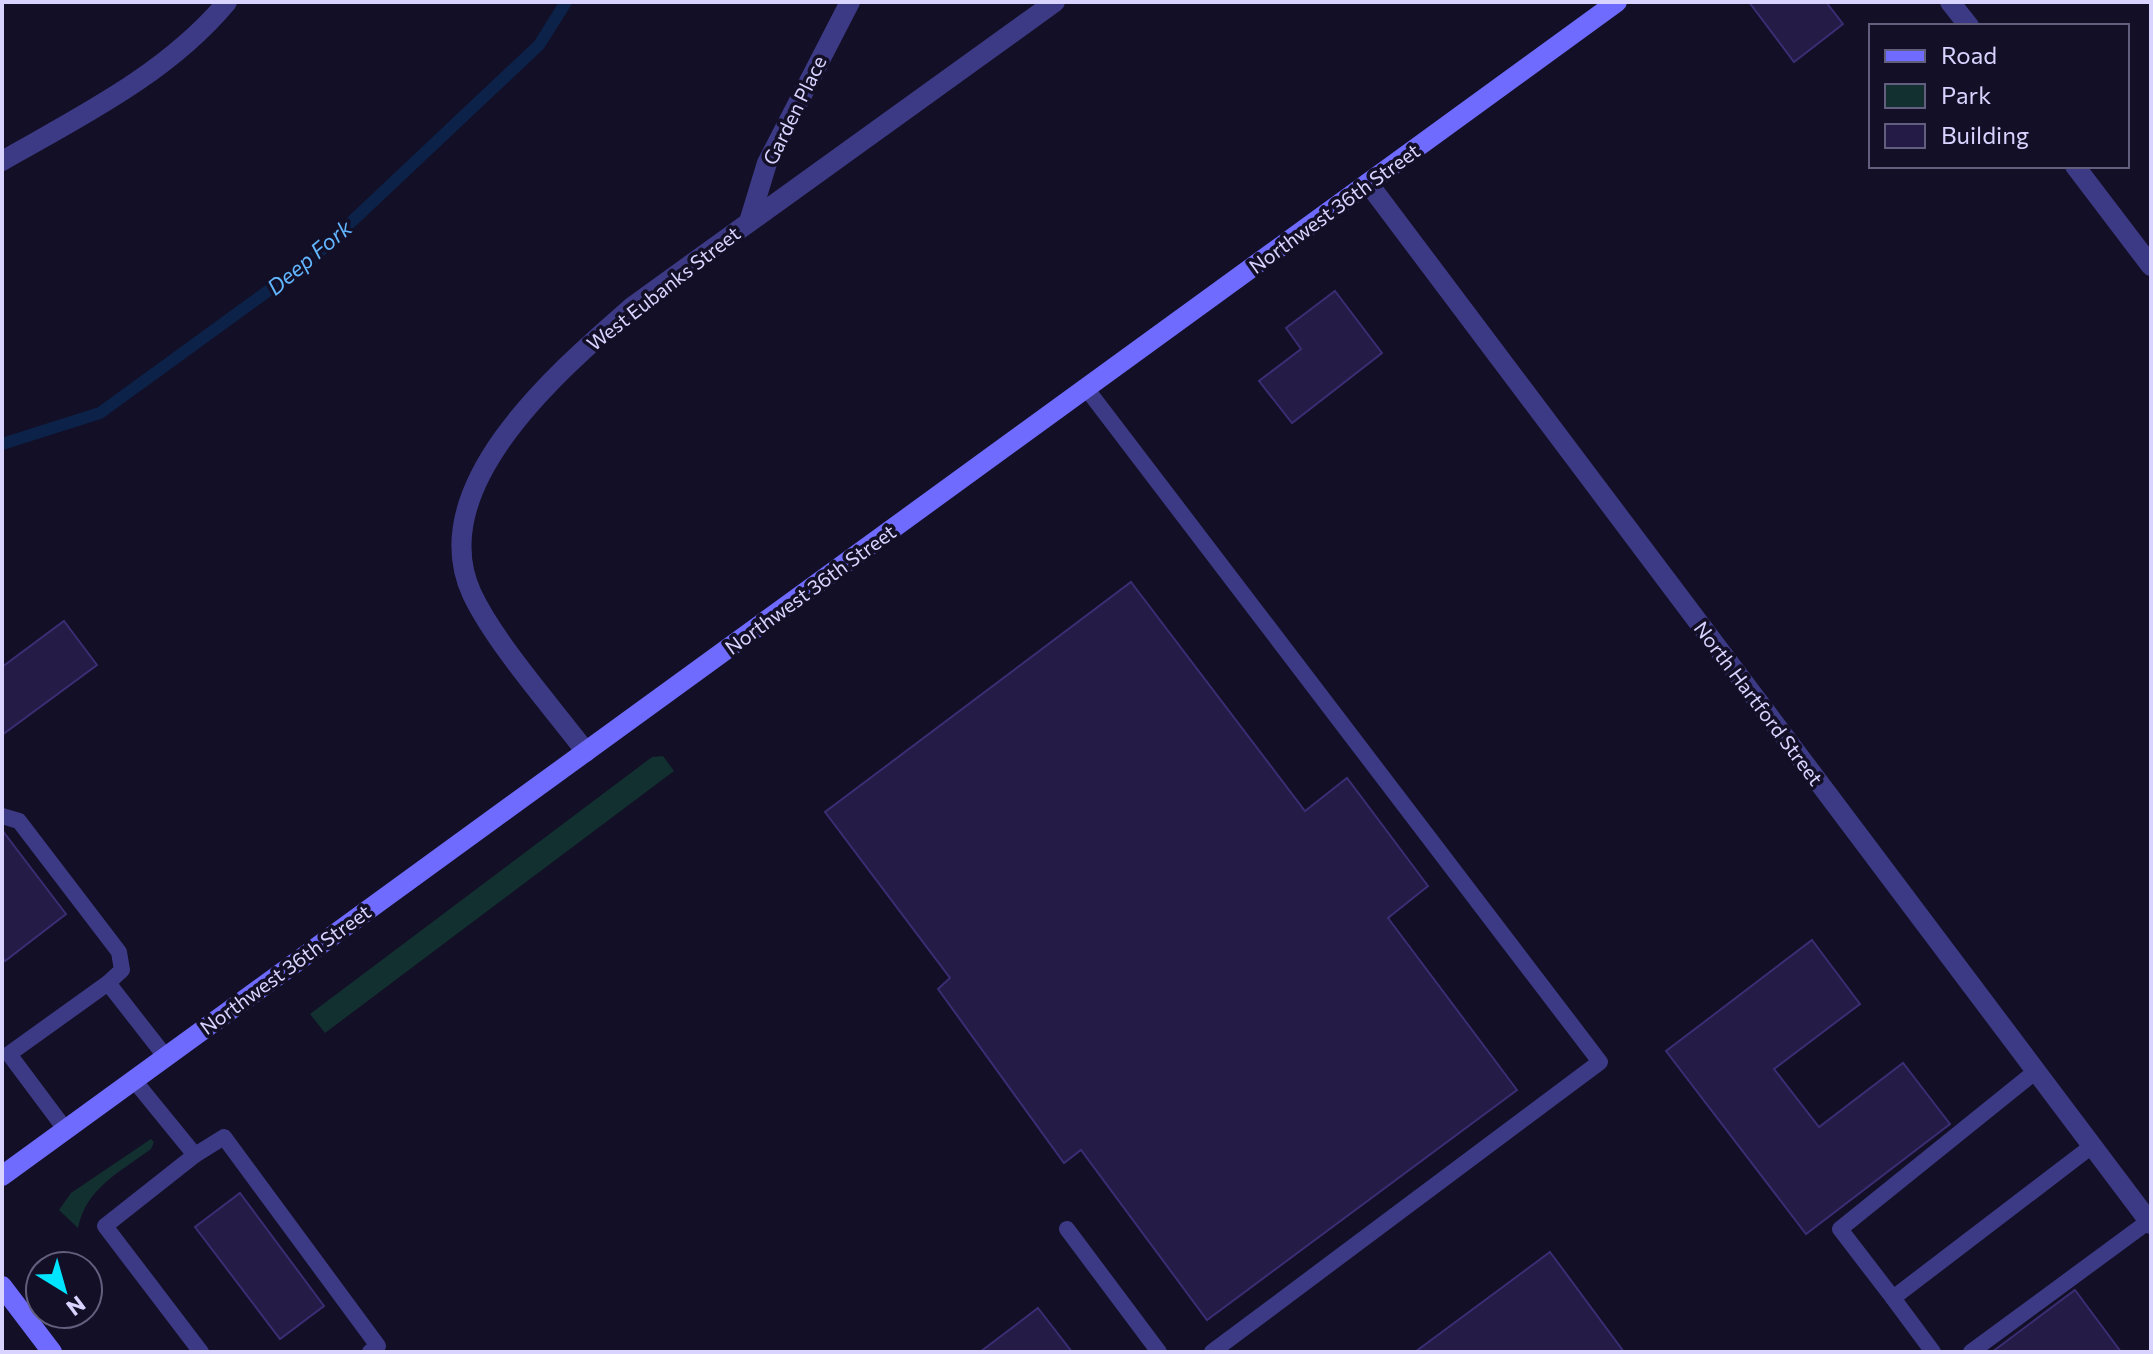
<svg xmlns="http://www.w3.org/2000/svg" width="2153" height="1354" viewBox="0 0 2153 1354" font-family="Commissioner,sans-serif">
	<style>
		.green { fill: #12302f }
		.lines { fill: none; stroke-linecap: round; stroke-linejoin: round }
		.stream { stroke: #0c2248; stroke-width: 12 }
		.building { fill: #241b47; stroke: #3b2d73; stroke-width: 2 }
		.service { stroke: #3d3a85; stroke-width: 16 }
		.minor { stroke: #3d3a85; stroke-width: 20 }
		.secondary { stroke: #6f6bff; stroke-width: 20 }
		.labels { text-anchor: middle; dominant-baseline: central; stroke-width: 7; stroke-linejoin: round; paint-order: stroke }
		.street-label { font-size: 20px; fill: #d9d4ff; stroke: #130f26 }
		.water-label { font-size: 22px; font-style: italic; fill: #62b6ff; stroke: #130f26 }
	</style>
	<rect width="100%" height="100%" fill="#130f26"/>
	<g class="green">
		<polygon points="663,756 674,771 325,1033 310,1014 652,757"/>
		<path d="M151,1139L154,1142L151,1149C120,1172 86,1188 78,1228L59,1210L71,1193Z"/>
	</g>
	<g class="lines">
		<polyline class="stream" points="2,444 100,413 312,259 539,45 566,2"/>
	</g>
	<g class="building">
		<polygon points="1749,2 1826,2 1843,24 1794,62"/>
		<polygon points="1335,291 1382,353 1292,423 1259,381 1301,349 1286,328"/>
		<polygon points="1131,582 1305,811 1347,778 1428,886 1388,918 1517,1090 1207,1320 1081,1150 1064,1163 938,989 950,978 825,812"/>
		<polygon points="64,621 97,665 2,735 2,667"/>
		<polygon points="2,830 66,914 5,961 2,957"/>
		<polygon points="1812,940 1860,1004 1774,1069 1819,1127 1903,1063 1950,1124 1806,1234 1666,1051"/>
		<polygon points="240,1193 324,1306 280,1339 195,1227"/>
		<polygon points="1550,1252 1624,1352 1415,1352"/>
		<polygon points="2075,1290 2121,1352 1992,1352"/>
		<polygon points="1038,1308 1072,1352 980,1352"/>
	</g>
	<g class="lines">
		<g class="service">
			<polyline points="1086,388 1600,1062 1212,1352"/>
			<polyline points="2,816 19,821 119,952 122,970 108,983"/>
			<polyline points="2036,1071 1840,1229 1893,1298 2092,1146"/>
			<polyline points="133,1079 195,1155"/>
			<polyline points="65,1129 9,1054 108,983 165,1056"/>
			<polyline points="1067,1229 1159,1352"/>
			<polyline points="1893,1298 1933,1352"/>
			<polyline points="201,1352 105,1226 195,1155 224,1137 378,1346 370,1352"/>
			<polyline points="1971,1352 2149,1221"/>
		</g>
		<g class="minor">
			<polyline points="1950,2 1969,26"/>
			<path d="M2,161C81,116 168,73 227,2"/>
			<polyline points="2075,166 2151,266"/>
			<polyline points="1368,183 2151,1224"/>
			<polyline points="749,222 767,163 850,2"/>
			<path d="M586,752C552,707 495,643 472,594C422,486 561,369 633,306L1055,2"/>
		</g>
		<g class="secondary">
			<polyline points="2,1176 1617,2"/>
			<polyline points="2,1286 52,1352"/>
		</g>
	</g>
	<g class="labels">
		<g class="street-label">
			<text transform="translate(794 110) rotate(-64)">Garden Place</text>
			<text transform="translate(1334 208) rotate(-36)">Northwest 36th Street</text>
			<text transform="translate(663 288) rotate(-38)">West Eubanks Street</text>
			<text transform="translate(810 589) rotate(-36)">Northwest 36th Street</text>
			<text transform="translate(1759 703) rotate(53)">North Hartford Street</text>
			<text transform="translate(285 969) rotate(-36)">Northwest 36th Street</text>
		</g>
		<g class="water-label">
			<text transform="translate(309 257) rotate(-40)">Deep Fork</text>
		</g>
	</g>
	<rect width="2153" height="1354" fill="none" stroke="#d9d4ff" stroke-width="8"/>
	<rect x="1869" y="24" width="260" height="144" fill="#130f26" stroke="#625e7d" stroke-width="2"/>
	<rect x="1885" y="50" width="40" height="12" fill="#6f6bff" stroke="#625e7d" stroke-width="2"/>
	<text x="1941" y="64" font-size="24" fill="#d9d4ff">Road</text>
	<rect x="1885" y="84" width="40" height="24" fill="#12302f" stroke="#625e7d" stroke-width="2"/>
	<text x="1941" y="104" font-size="24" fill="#d9d4ff">Park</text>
	<rect x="1885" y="124" width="40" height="24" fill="#241b47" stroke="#625e7d" stroke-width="2"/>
	<text x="1941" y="144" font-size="24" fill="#d9d4ff">Building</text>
	<g transform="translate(64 1290) rotate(143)"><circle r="38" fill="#130f26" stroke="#625e7d" stroke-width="2"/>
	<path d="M0-6L14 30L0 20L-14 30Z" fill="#00e5ff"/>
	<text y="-12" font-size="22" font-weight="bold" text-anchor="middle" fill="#d9d4ff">N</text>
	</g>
</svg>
